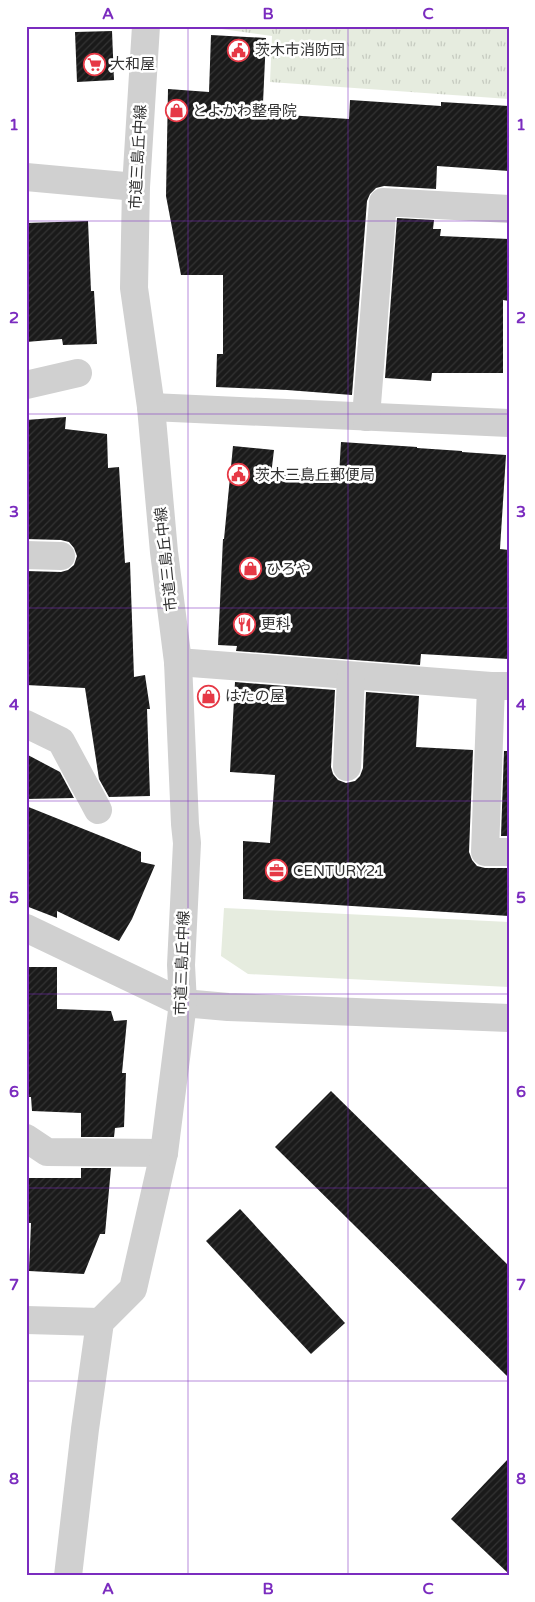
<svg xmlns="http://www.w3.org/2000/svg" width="535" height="1602" viewBox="0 0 535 1602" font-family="'Varela Round','Noto Sans JP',sans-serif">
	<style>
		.grass { fill: #e6ecdf }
		.park { fill: url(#park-tufts) }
		.building { fill: url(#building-hatch) }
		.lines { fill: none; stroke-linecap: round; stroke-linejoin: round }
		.minor { stroke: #d0d0d0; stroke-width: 28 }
		.grid { fill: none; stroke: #7b2cbf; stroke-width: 1; stroke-opacity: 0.55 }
		.labels { text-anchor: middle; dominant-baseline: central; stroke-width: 5; stroke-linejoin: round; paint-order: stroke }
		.poi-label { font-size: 15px; fill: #333; stroke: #fff; text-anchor: start }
		.street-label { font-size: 15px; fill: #333; stroke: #fff }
		.neatline { fill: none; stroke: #7b2cbf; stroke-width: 2 }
		.grid-label { font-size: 16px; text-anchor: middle; font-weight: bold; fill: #7b2cbf }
	</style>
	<defs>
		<pattern id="park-tufts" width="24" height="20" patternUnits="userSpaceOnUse" patternTransform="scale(1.25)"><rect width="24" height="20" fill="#e6ecdf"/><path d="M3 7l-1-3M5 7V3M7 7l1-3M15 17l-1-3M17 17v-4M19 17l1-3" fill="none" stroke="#c6cbc0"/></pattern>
		<pattern id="building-hatch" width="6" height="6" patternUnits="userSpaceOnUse" patternTransform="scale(1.25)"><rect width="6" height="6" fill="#1a1a1a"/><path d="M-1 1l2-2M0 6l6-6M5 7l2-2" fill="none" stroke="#333"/></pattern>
	</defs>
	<rect width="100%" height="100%" fill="#fff"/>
	<polygon class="grass" points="224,908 509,922 509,987 248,974 221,956"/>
	<polygon class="park" points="200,26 509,26 509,99 270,82 272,36"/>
	<g class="building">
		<polygon points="112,31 114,80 77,82 75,32"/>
		<polygon points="211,35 266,38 263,103 287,105 287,115 349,119 350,100 441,106 441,102 509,106 509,171 437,166 436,189 384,186 376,188 370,194 367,201 352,395 287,390 216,387 217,354 223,354 223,275 181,275 166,196 168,89 209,92"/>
		<polygon points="397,218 434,220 433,229 441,229 440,236 509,239 509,301 503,300 503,373 432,373 431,381 385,378"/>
		<polygon points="88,221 91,291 94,291 97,344 63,345 62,339 26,342 26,223"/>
		<polygon points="66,417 65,429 107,434 108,468 119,467 125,563 130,562 134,677 145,675 150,709 147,709 150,796 109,797 99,779 85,688 26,685 26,571 61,572 68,570 74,565 77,556 74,548 69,542 61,540 26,539 26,420"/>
		<polygon points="341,442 417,447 417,448 462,451 462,452 506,455 500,549 509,550 509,659 421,654 420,665 236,651 237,646 218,645 223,539 224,539 233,446 274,450 271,475 339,475"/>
		<polygon points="235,682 335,690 331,767 333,774 338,780 346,783 355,781 360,776 363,768 366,692 419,696 416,747 473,750 469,852 472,860 477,866 485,868 509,868 509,916 243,899 243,841 270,843 275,775 230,772"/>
		<polygon points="504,751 509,751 509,836 501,836"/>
		<polygon points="26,754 60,772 74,798 26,799"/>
		<polygon points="26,806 141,852 141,862 155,865 132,919 119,941 57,911 57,918 26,906"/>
		<polygon points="26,967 57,967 57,1009 111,1011 114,1021 127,1020 122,1073 126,1073 124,1127 115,1128 114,1137 81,1137 81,1113 32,1111 31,1097 26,1097"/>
		<polygon points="331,1091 509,1266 509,1378 275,1147"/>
		<polygon points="81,1168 111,1168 105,1234 100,1234 84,1274 29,1271 31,1223 26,1223 26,1178 81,1178"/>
		<polygon points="240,1209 345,1323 311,1354 206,1241"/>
		<polygon points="509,1458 509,1574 451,1519"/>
	</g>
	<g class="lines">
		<g class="minor">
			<polyline points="26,177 136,187"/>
			<polyline points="26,385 78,373"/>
			<polyline points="151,407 509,423"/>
			<polyline points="366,417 383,202 509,209"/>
			<polyline points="26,555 61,556"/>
			<polyline points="178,662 491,686 509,686"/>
			<polyline points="491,686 485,852 509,852"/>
			<polyline points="26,724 61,741 98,810"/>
			<polyline points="347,767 351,676"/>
			<polyline points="26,928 183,1003 228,1007 509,1018"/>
			<polyline points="26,1138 47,1152 164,1153"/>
			<polyline points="26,1320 100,1322"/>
			<polyline points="68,1576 85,1429 100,1322 133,1289 164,1153 183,1003 181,965 187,843 185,824 178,662 164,552 151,407 134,288 136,187 146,26"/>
		</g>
	</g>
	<path class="grid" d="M188,26V1576M348,26V1576M26,221H509M26,414H509M26,608H509M26,801H509M26,994H509M26,1188H509M26,1381H509"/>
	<defs>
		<symbol id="civic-ring" viewBox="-11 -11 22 22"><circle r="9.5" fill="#fff" stroke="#e63946" stroke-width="1.5"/><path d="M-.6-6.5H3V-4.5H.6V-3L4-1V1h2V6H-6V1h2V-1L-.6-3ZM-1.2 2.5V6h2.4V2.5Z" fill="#e63946"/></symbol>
		<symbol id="supermarket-ring" viewBox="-11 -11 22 22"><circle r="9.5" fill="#fff" stroke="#e63946" stroke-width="1.5"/><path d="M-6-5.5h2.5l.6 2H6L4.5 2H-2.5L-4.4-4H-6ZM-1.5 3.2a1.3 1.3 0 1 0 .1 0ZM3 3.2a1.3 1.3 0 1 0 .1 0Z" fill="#e63946"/></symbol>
		<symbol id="shop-ring" viewBox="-11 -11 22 22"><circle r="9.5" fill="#fff" stroke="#e63946" stroke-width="1.5"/><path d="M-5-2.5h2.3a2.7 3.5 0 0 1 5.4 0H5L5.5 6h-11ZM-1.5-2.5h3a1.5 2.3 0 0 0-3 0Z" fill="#e63946"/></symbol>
		<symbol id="restaurant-ring" viewBox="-11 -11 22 22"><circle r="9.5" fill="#fff" stroke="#e63946" stroke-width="1.5"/><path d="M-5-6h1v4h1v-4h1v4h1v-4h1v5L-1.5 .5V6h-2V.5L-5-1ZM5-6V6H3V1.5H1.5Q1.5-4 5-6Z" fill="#e63946"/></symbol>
		<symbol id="office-ring" viewBox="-11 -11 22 22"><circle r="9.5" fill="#fff" stroke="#e63946" stroke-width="1.5"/><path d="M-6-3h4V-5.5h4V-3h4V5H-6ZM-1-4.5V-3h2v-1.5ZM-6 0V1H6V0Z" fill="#e63946"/></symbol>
	</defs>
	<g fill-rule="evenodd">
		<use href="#civic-ring" x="226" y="38" width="25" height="25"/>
		<use href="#supermarket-ring" x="82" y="52" width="25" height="25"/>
		<use href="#shop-ring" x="164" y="98" width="25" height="25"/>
		<use href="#civic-ring" x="226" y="462" width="25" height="25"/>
		<use href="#shop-ring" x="238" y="556" width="25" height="25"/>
		<use href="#restaurant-ring" x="232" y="612" width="25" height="25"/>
		<use href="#shop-ring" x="196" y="684" width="25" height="25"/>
		<use href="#office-ring" x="264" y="858" width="25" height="25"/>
	</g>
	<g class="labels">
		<g class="poi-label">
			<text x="255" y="50">茨木市消防団</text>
			<text x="110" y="64">大和屋</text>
			<text x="192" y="111">とよかわ整骨院</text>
			<text x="255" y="475">茨木三島丘郵便局</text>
			<text x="266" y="569">ひろや</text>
			<text x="261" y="624">更科</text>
			<text x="225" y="696">はたの屋</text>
			<text x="293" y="871">CENTURY21</text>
		</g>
		<g class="street-label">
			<text transform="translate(138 157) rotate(-87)">市道三島丘中線</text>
			<text transform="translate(166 559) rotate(-96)">市道三島丘中線</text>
			<text transform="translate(182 963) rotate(-88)">市道三島丘中線</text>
		</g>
	</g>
	<rect width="535" height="1602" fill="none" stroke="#ffffff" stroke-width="55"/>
	<rect x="28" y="28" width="480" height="1546" class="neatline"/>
	<g class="grid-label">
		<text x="108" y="19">A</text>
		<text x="268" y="19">B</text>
		<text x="428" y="19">C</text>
		<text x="14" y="130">1</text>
		<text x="521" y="130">1</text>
		<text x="14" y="323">2</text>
		<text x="521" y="323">2</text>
		<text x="14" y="517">3</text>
		<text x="521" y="517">3</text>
		<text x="14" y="710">4</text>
		<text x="521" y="710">4</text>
		<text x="14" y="903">5</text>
		<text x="521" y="903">5</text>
		<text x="14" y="1097">6</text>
		<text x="521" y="1097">6</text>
		<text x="14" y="1290">7</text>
		<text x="521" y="1290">7</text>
		<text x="14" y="1484">8</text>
		<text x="521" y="1484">8</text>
		<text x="108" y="1594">A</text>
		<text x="268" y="1594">B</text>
		<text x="428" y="1594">C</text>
	</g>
</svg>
